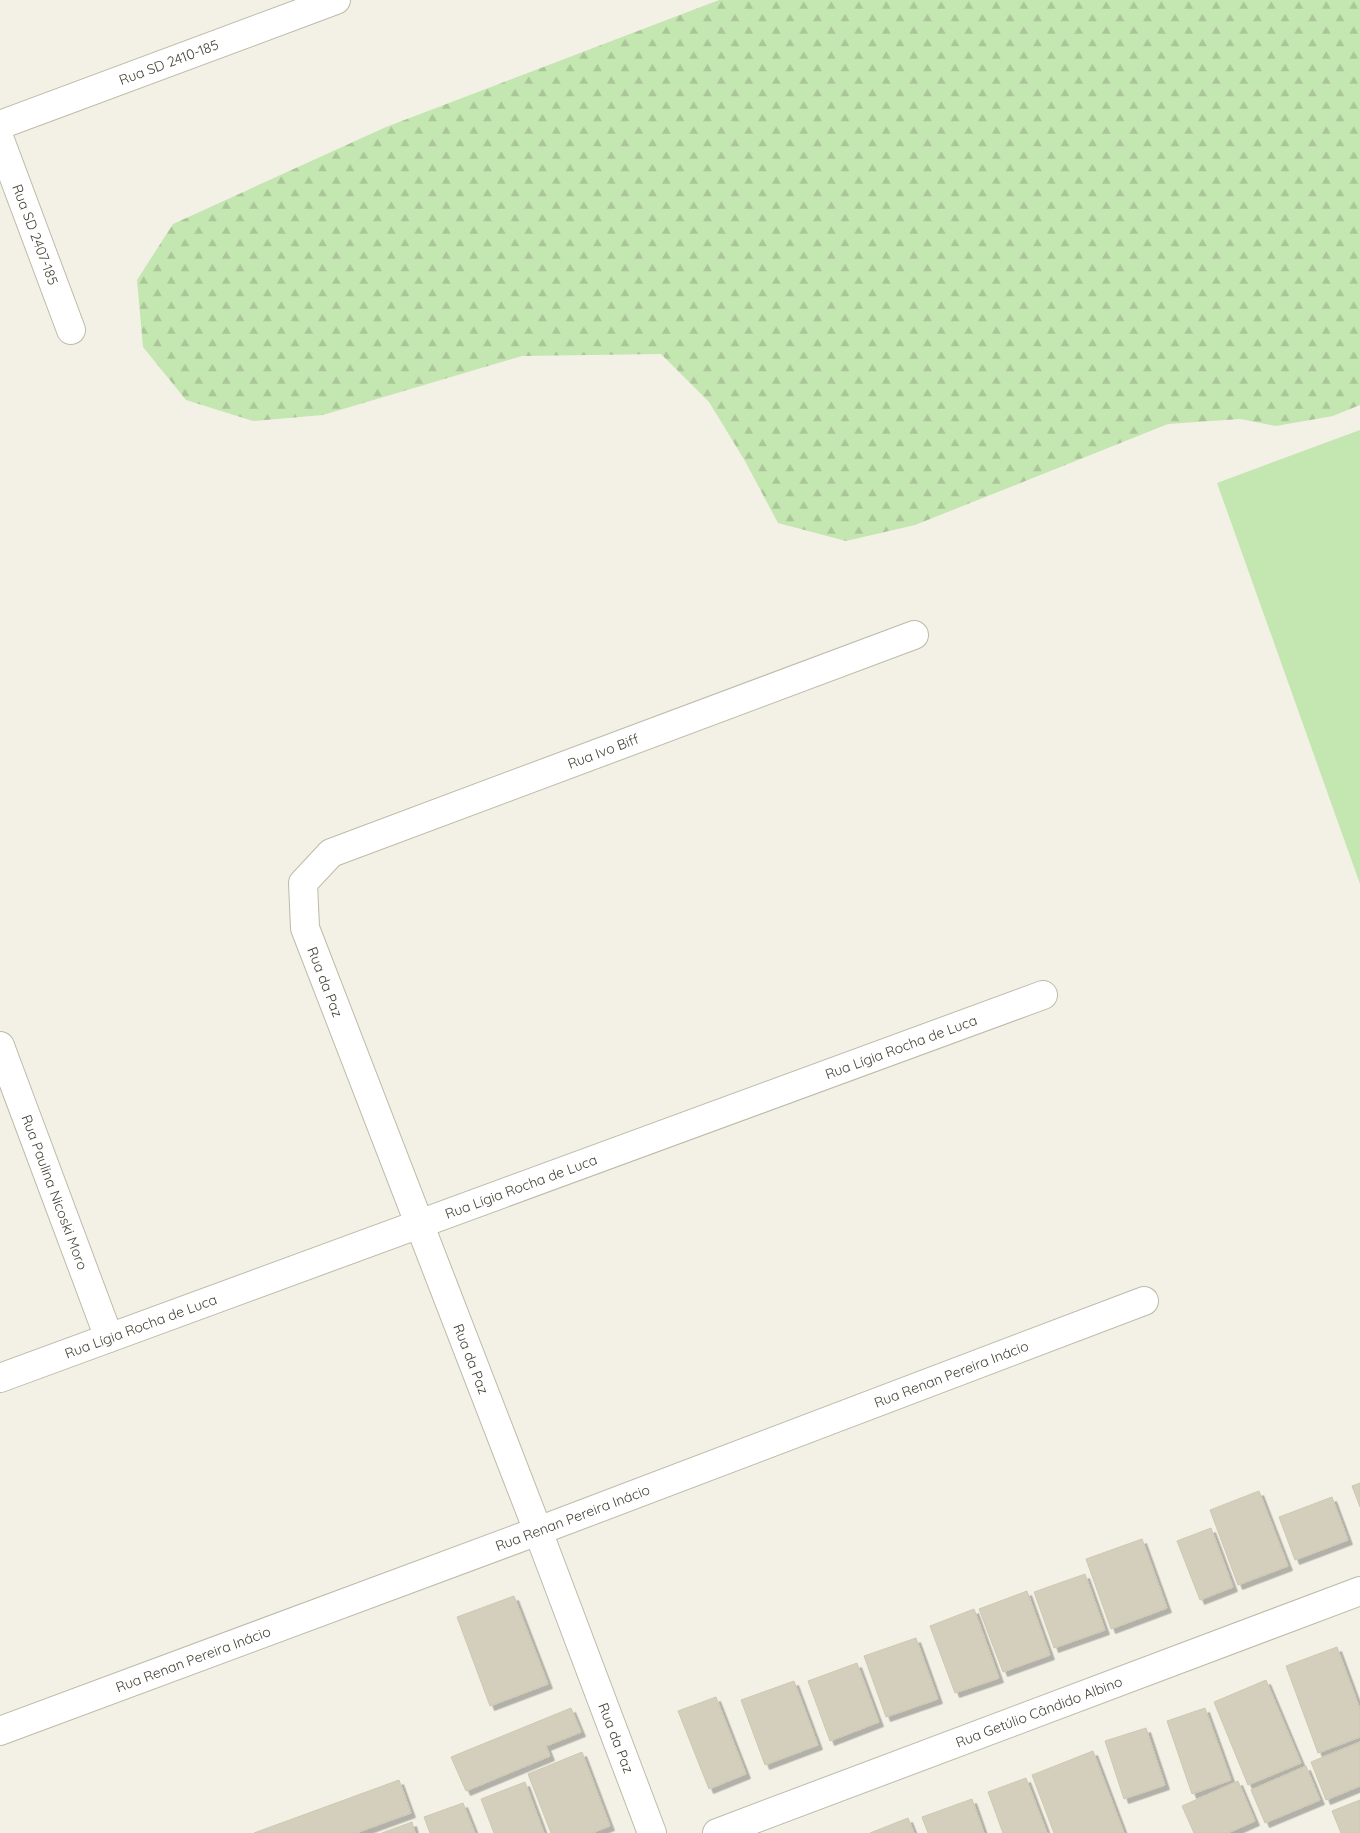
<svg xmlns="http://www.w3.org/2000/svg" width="1360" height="1833" viewBox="0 0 1360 1833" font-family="Quicksand,sans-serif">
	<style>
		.green { fill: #c4e6b0 }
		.forest { fill: url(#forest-firs) }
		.building { fill: #d4cfbc; stroke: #cec8b0; filter: url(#shadow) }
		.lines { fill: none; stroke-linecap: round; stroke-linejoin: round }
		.minor-casing { stroke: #bebaa9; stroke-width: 30 }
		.minor { stroke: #fff; stroke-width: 28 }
		.labels { text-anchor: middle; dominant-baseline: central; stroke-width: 4.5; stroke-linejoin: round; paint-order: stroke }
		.street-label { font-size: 14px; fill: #454236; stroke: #fff }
	</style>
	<defs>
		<pattern id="forest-firs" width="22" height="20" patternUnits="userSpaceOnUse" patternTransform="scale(1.25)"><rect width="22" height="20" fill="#c4e6b0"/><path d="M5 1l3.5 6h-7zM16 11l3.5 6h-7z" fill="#aac698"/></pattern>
		<filter id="shadow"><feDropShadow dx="4.5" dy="4.5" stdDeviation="0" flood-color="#0004"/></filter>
	</defs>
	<rect width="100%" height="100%" fill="#f3f1e6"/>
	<polygon class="green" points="1360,430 1360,884 1217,483"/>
	<polygon class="forest" points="719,0 1360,0 1360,405 1333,416 1276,426 1240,419 1168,424 915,525 846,541 778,523 745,461 709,402 661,354 522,356 323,415 253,421 186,400 143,347 137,280 173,224 386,127"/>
	<g class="building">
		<polygon points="1360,1483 1360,1507 1352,1486"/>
		<polygon points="1259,1491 1288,1566 1238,1585 1210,1510"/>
		<polygon points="1332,1497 1348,1540 1295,1560 1279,1517"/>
		<polygon points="1211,1528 1233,1587 1200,1600 1177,1541"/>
		<polygon points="1142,1539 1167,1608 1111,1629 1086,1559"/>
		<polygon points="1085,1574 1105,1630 1054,1648 1034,1592"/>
		<polygon points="1027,1591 1050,1655 1003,1672 979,1609"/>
		<polygon points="514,1596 548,1684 490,1706 457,1617"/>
		<polygon points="974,1609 999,1678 955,1693 930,1626"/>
		<polygon points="916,1638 938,1699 886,1717 864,1656"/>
		<polygon points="1337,1647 1360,1709 1360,1737 1318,1753 1286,1666"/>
		<polygon points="857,1663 879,1722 830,1741 808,1681"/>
		<polygon points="1266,1680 1301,1763 1248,1785 1214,1702"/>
		<polygon points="794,1681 818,1745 765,1765 741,1700"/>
		<polygon points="716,1697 746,1774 709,1789 678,1711"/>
		<polygon points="571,1708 581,1732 546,1746 550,1756 466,1791 451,1757"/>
		<polygon points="1205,1708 1231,1780 1192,1794 1167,1721"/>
		<polygon points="1146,1728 1165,1785 1124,1799 1105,1741"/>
		<polygon points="1360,1742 1360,1786 1326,1800 1311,1762"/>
		<polygon points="1093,1751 1124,1833 1054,1833 1032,1775"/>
		<polygon points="582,1752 610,1826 592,1833 551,1833 528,1774"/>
		<polygon points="1306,1766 1320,1800 1265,1823 1251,1790"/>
		<polygon points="1026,1778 1047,1833 1003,1833 988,1792"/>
		<polygon points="399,1780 411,1813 356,1833 254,1833"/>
		<polygon points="1238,1781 1255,1821 1228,1833 1194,1833 1182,1806"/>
		<polygon points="525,1782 544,1833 494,1833 481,1799"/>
		<polygon points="972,1799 984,1833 928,1833 922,1817"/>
		<polygon points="1360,1800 1360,1833 1341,1833 1332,1811"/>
		<polygon points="463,1803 475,1833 430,1833 424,1817"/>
		<polygon points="908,1818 914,1833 870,1833"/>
		<polygon points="412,1822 415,1833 382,1833"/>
	</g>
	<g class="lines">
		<defs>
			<g id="minor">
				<path id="s1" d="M0,125L336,0"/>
				<path id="s2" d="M0,140L71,330"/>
				<path id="s3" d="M0,1046L109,1338"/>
				<path id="s4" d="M0,1378L1043,995"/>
				<path id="s5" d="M0,1731L538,1531L1144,1301"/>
				<path id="s6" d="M652,1833L538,1531L305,928L303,883L331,853L914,635"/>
				<path id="s7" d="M717,1833L1360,1591"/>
			</g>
		</defs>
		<use href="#minor" class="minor-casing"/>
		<use href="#minor" class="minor"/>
	</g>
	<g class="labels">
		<g class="street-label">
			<text stroke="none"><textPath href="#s1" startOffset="180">Rua SD 2410-185</textPath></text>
			<text stroke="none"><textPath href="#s2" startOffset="101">Rua SD 2407-185</textPath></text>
			<text stroke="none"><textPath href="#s6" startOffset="1346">Rua Ivo Biff</textPath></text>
			<text transform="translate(325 982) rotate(69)">Rua da Paz</text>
			<text stroke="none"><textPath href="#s4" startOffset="960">Rua Lígia Rocha de Luca</textPath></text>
			<text stroke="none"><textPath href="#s4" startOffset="555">Rua Lígia Rocha de Luca</textPath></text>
			<text stroke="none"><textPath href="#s3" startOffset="156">Rua Paulina Nicoski Moro</textPath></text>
			<text stroke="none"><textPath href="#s4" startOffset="150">Rua Lígia Rocha de Luca</textPath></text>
			<text transform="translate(471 1359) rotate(69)">Rua da Paz</text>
			<text stroke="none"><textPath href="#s5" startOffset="1016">Rua Renan Pereira Inácio</textPath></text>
			<text stroke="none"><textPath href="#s5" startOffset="611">Rua Renan Pereira Inácio</textPath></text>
			<text stroke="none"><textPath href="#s5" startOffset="206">Rua Renan Pereira Inácio</textPath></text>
			<text stroke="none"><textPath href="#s7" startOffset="344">Rua Getúlio Cândido Albino</textPath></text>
			<text transform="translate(616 1738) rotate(69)">Rua da Paz</text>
		</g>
	</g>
</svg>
